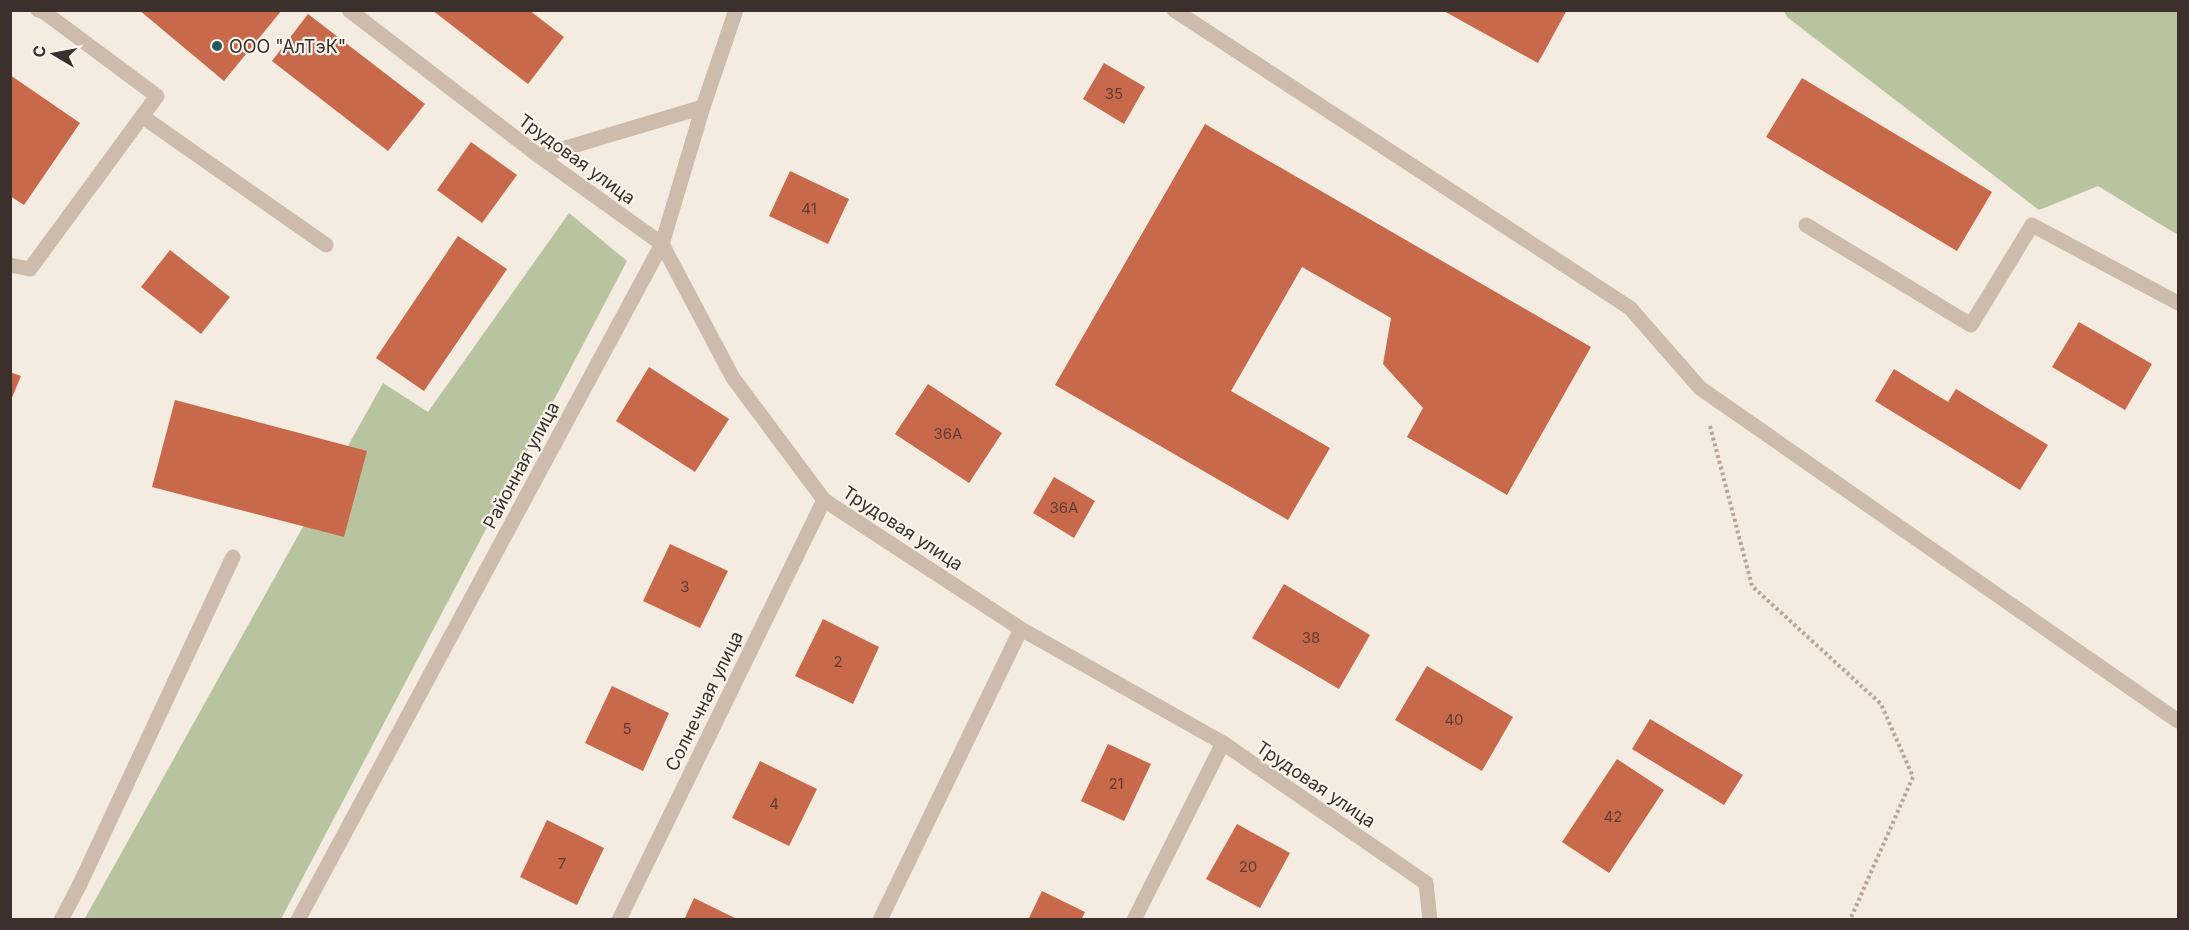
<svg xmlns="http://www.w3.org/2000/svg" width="2189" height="930" viewBox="0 0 2189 930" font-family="Inter,sans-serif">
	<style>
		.green { fill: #b8c4a0 }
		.building { fill: #c8694b }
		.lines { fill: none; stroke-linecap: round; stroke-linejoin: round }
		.path { stroke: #b9a596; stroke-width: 4; stroke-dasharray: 3 3; stroke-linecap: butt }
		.service { stroke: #cdbbac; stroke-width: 15 }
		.minor { stroke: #cdbbac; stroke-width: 15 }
		.poi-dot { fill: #1f5a5e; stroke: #fbf5ee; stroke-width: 2 }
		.labels { text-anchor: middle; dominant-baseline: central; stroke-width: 4.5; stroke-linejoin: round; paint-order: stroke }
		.number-label { font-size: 15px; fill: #5e3e33 }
		.poi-label { font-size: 18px; fill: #3b302b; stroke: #fbf5ee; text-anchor: start }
		.street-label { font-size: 18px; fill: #3b302b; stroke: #fbf5ee }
	</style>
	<rect width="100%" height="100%" fill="#f4ebe1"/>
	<g class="green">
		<polygon points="1784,11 2178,11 2178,235 2098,186 2039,210 1787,17"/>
		<polygon points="569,213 627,261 281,919 84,920 383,383 428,412"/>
	</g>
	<g class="building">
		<polygon points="139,10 282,10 224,81"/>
		<polygon points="432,10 529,10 564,37 528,84"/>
		<polygon points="1442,10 1567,10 1538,63"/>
		<polygon points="308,14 425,104 388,151 272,61"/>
		<polygon points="1104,63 1145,87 1124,124 1083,99"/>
		<polygon points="10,75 80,123 24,205 10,196"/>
		<polygon points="1802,78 1992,192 1957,251 1766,137"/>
		<polygon points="1205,124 1591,347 1507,495 1407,437 1423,408 1383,364 1391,318 1302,267 1231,391 1330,448 1288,520 1055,385"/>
		<polygon points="471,142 517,175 482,223 437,190"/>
		<polygon points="790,171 849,199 828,244 769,216"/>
		<polygon points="458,236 507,269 424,391 376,358"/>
		<polygon points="170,250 230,297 201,334 141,287"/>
		<polygon points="2079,322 2152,364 2125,410 2052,367"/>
		<polygon points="649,367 729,419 695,472 616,421"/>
		<polygon points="1894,369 1948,402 1956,389 2048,445 2020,490 1875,401"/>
		<polygon points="10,372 21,376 11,400 10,400"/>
		<polygon points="928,384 1002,433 969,483 895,434"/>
		<polygon points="175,400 367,451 344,537 152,487"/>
		<polygon points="1054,477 1095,501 1074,538 1033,513"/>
		<polygon points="670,544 728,571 700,628 643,601"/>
		<polygon points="1284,584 1370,635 1339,689 1252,638"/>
		<polygon points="823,619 879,647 853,704 795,676"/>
		<polygon points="1427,666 1513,717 1482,771 1395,720"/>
		<polygon points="612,686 669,713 643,771 585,743"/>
		<polygon points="1650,719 1743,775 1724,805 1632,749"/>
		<polygon points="1108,744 1151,764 1124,821 1081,801"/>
		<polygon points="1617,759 1664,790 1609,873 1562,842"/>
		<polygon points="760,761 817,789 789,846 732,818"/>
		<polygon points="547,820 604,848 577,905 520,877"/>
		<polygon points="1237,824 1290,853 1260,908 1206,879"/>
		<polygon points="1042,891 1085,912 1081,920 1028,920"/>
		<polygon points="694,898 739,920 684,920"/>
	</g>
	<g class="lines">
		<polyline class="path" points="1710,426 1752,586 1881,704 1913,777 1850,920"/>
		<g class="service">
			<polyline points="143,117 326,245"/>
			<polyline points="1806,225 1971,325 2032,225 2178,303"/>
			<polyline points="10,265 30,269 157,96 44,12 38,10"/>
			<polyline points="79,886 233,557"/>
		</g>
		<g class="minor">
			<polyline points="349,10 539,156 662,244 733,378 824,500 1021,629 1223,743 1426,883 1430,920"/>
			<polyline points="1174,10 1630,308 1700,388 2178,721"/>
			<polyline points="539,156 703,107"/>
			<polyline points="61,920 79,886"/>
			<polyline points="298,920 662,244 703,107 736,10"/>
			<polyline points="619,920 824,500"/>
			<polyline points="880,920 1021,629"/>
			<polyline points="1134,920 1223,743"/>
		</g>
	</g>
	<circle class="poi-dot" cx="217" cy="46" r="6"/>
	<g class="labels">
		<g class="number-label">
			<text x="1114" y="93">35</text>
			<text x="809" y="208">41</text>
			<text x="948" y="433">36А</text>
			<text x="1064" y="507">36А</text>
			<text x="685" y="586">3</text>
			<text x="1311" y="637">38</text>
			<text x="838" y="661">2</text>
			<text x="1454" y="719">40</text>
			<text x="627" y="728">5</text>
			<text x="1116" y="783">21</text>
			<text x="774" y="803">4</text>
			<text x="1613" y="816">42</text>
			<text x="562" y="863">7</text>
			<text x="1248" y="866">20</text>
		</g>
		<g class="poi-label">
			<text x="229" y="46">ООО "АлТэК"</text>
		</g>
		<g class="street-label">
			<text transform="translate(577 159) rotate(36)">Трудовая улица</text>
			<text transform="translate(521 465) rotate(-62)">Районная улица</text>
			<text transform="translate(903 528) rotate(33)">Трудовая улица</text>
			<text transform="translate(704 701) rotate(-64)">Солнечная улица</text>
			<text transform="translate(1316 784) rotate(34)">Трудовая улица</text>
		</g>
	</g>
	<rect width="2189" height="930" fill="none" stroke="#3b302b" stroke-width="24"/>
	<g transform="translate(54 54) rotate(280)" stroke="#fbf5ee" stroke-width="4.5" paint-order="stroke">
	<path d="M0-4.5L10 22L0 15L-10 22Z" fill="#3b302b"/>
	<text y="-9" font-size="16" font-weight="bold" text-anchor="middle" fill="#3b302b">С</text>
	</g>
</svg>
